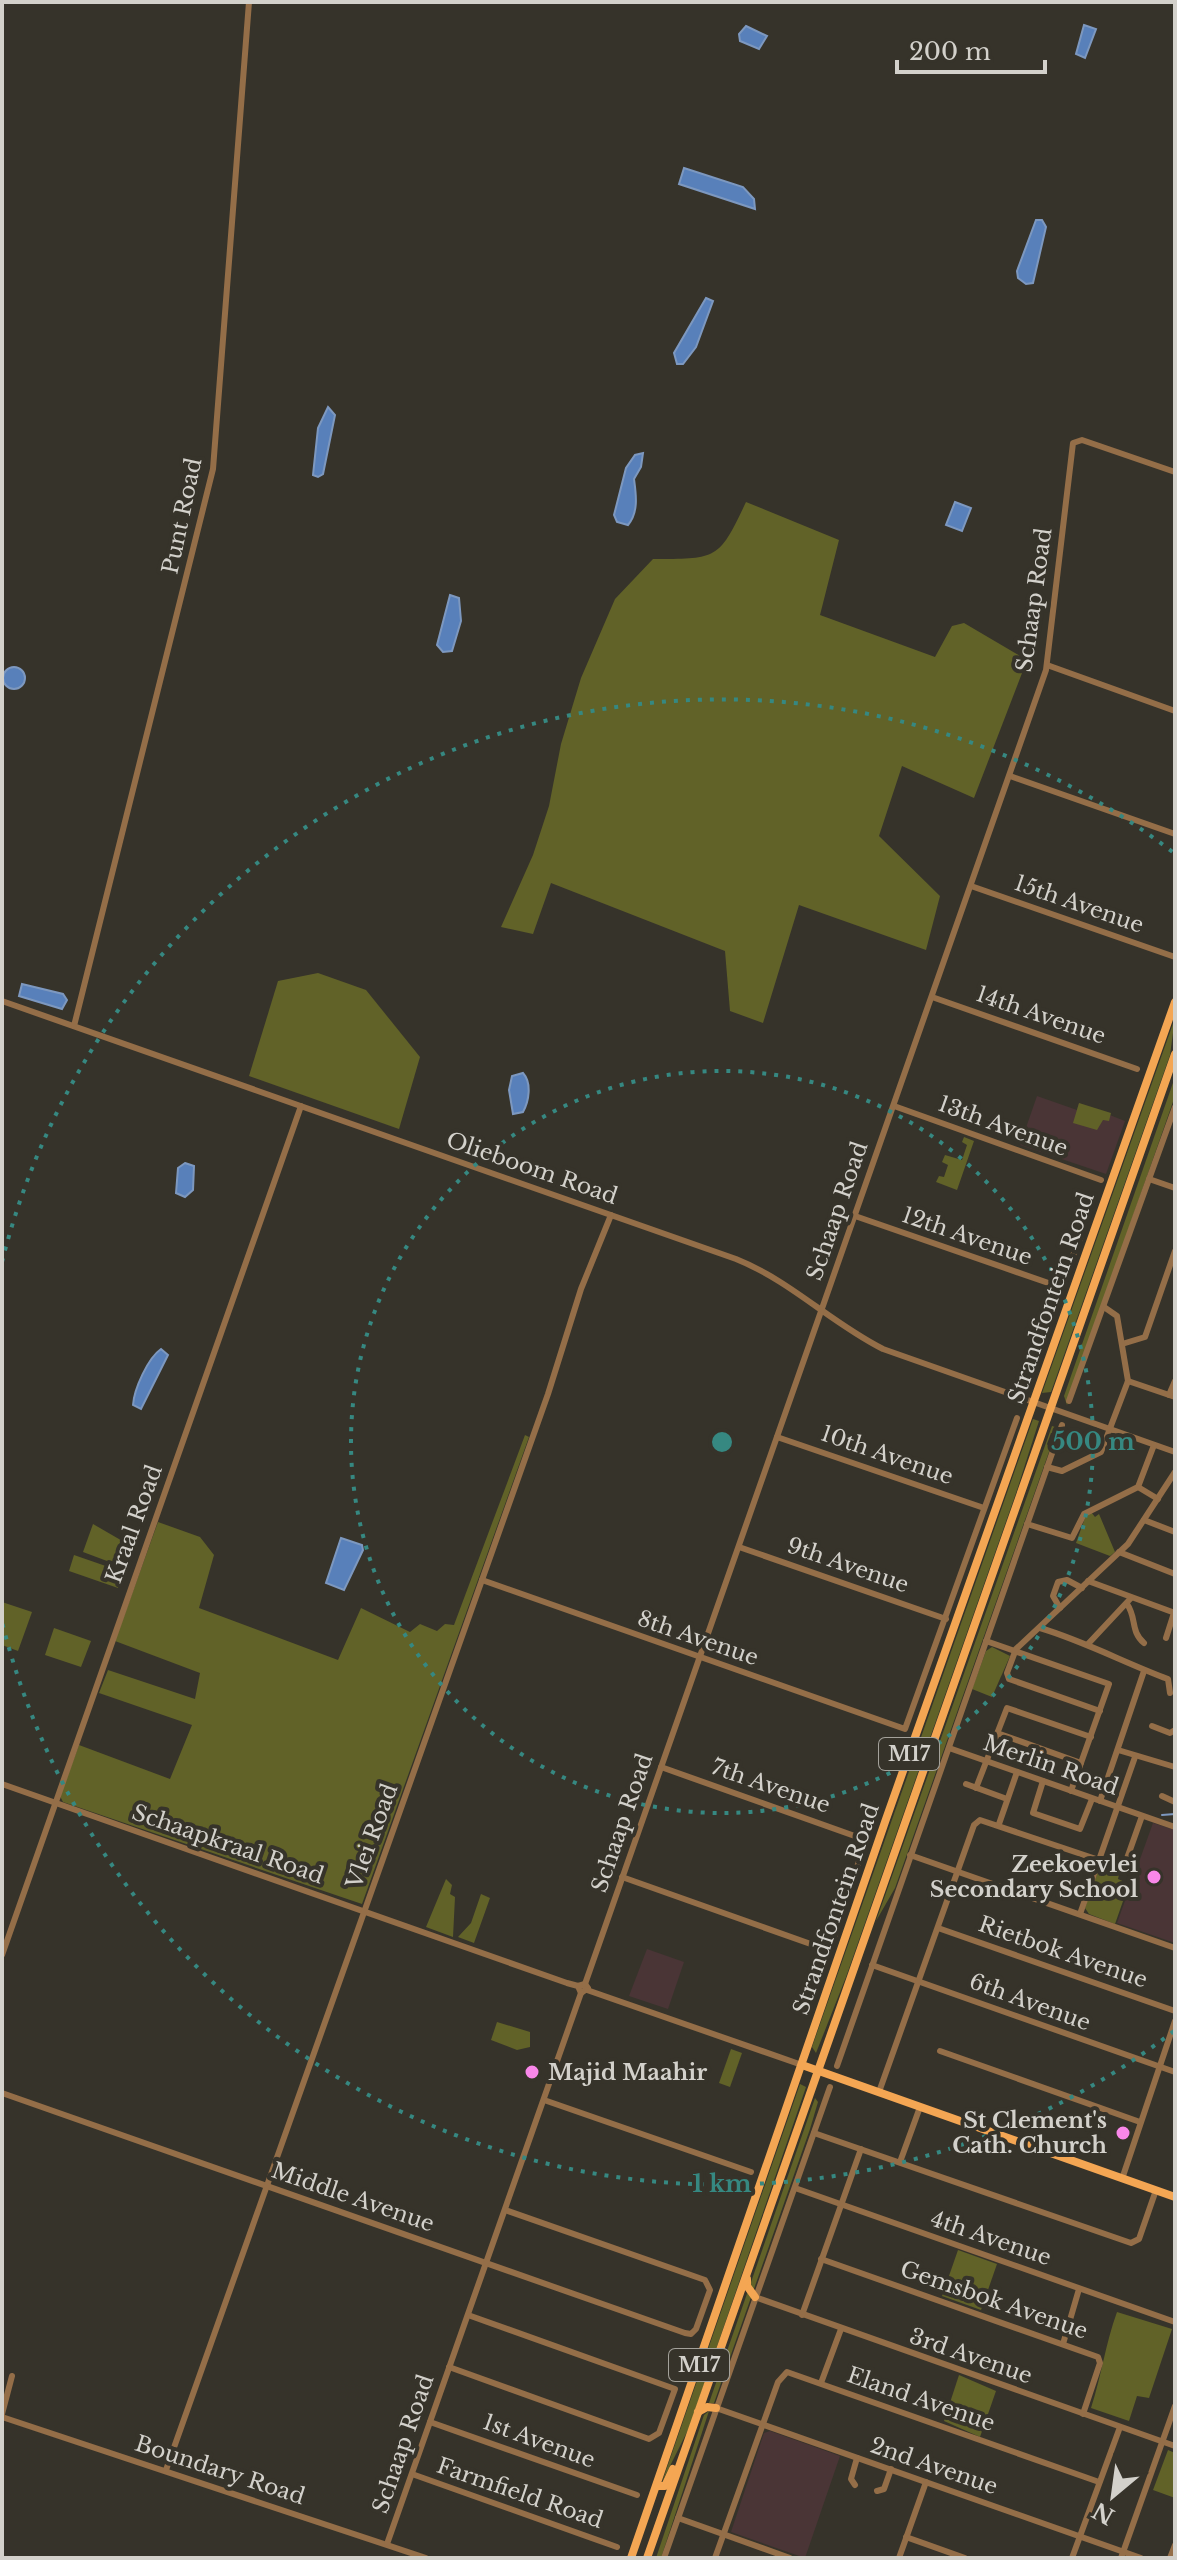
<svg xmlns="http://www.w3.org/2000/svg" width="1177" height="2560" viewBox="0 0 1177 2560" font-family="'Libre Baskerville',serif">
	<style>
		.education { fill: #4a3536 }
		.green { fill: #616228 }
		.water { fill: #5880ba; stroke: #7d98bf; stroke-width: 2 }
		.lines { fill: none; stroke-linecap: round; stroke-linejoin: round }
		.stream { stroke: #7d98bf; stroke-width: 2 }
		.minor { stroke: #946e48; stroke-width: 6 }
		.major { stroke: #f4a653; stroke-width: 8 }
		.ring { fill: none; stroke: #368881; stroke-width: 4; stroke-dasharray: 4 8 }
		.poi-dot { fill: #f987e9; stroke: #36332a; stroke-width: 3 }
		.labels { text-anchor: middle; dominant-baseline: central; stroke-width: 8; stroke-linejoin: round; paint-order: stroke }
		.shield { fill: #36332a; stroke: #a4a29b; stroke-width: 2 }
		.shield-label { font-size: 20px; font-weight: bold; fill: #d3d1cb }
		.street-label { font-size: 22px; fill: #d3d1cb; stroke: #36332a }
		.poi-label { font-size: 22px; font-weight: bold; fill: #d3d1cb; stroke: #36332a; text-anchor: end }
		.centre { fill: #368881; stroke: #36332a; stroke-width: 4 }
		.ring-label { font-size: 24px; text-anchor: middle; font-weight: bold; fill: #368881; stroke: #36332a; stroke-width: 8; stroke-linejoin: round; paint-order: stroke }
	</style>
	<rect width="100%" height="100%" fill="#36332a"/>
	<g class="education">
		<polygon points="1037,1096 1077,1110 1079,1103 1125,1121 1106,1174 1020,1145"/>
		<polygon points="1153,1823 1175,1830 1175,1943 1117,1923"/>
		<polygon points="647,1949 684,1962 668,2009 629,1996"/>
		<polygon points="770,2431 840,2456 805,2558 731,2532 764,2433"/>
	</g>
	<g class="green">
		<path d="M746,502L839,540L820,615L935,657L952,626L964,623L1027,660L974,798L902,766L879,836L940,896L926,950L799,905L763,1023L730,1011L725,951L551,883L533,934L501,927L533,855L549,806L561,744L581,678L615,599L653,559C717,559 719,560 746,502Z"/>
		<polygon points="318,973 366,990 420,1057 399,1129 249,1076 278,981"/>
		<polygon points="1175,1018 1170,1055 1051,1392 1042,1393"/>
		<polygon points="1175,1077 1175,1096 1067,1405 1064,1396"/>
		<polygon points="1079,1103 1111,1113 1109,1121 1103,1120 1097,1130 1073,1123"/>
		<polygon points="964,1137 974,1141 957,1190 936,1182 939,1176 944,1177 948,1165 942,1162 945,1155 962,1160 967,1145 962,1142"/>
		<polygon points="1033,1419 1039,1421 1016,1493 846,1977 816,2053 812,2047"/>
		<polygon points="1052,1426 1058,1428 1056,1433 1051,1433 1047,1444 1050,1449 895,1888 876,1921"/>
		<polygon points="525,1435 529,1437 362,1904 63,1802 60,1796 79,1745 170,1779 192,1725 99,1693 108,1670 195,1699 200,1673 115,1641 158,1522 200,1537 214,1555 199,1608 338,1660 361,1608 410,1632 420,1624 437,1631 445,1624 454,1625"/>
		<polygon points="1091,1512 1095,1517 1099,1514 1115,1552 1110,1556 1076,1543 1085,1518"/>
		<polygon points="93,1524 131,1546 123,1567 83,1552"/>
		<polygon points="74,1555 123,1572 118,1588 69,1571"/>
		<polygon points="2,1602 32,1612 18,1651 2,1645"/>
		<polygon points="54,1628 91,1641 81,1667 45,1655"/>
		<polygon points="992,1647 1010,1656 992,1697 972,1689 986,1651"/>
		<polygon points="1105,1865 1120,1870 1118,1879 1129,1884 1115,1924 1089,1914 1085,1908 1099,1869"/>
		<polygon points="446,1879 452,1885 450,1894 455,1897 453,1937 426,1927"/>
		<polygon points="481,1894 490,1898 474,1943 458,1937 471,1923"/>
		<polygon points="497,2022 530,2032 530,2047 517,2050 491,2040"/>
		<polygon points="731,2049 742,2053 730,2087 719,2083"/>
		<polygon points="800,2084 806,2087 689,2428 662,2482"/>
		<polygon points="815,2098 818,2102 810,2129 714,2403 709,2403"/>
		<polygon points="958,2250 997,2264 981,2310 942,2296"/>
		<path d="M1117,2312L1172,2329L1149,2398L1137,2396L1129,2421L1091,2408C1102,2374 1105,2345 1117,2312Z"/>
		<polygon points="959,2375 996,2391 980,2437 944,2421"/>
		<polygon points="709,2411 661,2558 656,2558 704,2415"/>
		<polygon points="1168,2450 1175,2453 1175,2498 1153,2490"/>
	</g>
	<g class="water">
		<polygon points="1084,25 1096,29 1085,58 1076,54"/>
		<polygon points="746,26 767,36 759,49 740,41 739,34"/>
		<polygon points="684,168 743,187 754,199 755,209 679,184"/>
		<polygon points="1036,220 1042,220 1046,227 1033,283 1026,284 1018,278 1017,271"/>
		<polygon points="706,298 713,301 696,347 683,364 677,364 674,353"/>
		<polygon points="328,407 335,415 323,474 318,477 313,475 318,428"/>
		<path d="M643,453L641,467L634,479C636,494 639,512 628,525L617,522L614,515L626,468L635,455Z"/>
		<polygon points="955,502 971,508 962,531 946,525"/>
		<polygon points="450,595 459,598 461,621 452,651 443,652 437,645"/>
		<circle cx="14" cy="678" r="11"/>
		<polygon points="22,984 63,994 67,1000 62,1009 19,996"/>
		<path d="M523,1073C532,1083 529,1101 523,1112L513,1114L509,1090L512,1076Z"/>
		<polygon points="185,1163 194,1166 193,1190 185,1197 176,1193 178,1168"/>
		<path d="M161,1349L168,1355L141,1409L133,1405C134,1389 148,1358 161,1349Z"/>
		<polygon points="341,1538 362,1545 363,1550 344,1590 326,1583"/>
	</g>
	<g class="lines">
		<polyline class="stream" points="1162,1815 1175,1814"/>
		<g class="minor">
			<polyline points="1047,665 1175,711"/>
			<polyline points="1010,776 1175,834"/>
			<polyline points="971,886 1175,957"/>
			<polyline points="932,997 1137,1069"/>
			<path d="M2,1001L736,1259C791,1281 831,1323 883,1349L1175,1452"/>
			<polyline points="74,1026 213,469 249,2"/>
			<polyline points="894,1106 1101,1180"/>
			<polyline points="1149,1179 1175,1188"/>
			<polyline points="855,1216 1060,1287 1081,1236"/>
			<polyline points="1122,1344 1145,1337 1175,1251"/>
			<polyline points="1128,1381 1175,1397"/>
			<polyline points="1169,1395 1175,1381"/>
			<polyline points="1069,1401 1175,1107"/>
			<polyline points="777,1437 984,1508"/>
			<polyline points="1047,1467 1062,1471 1101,1452 1128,1381 1117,1316 1104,1307"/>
			<polyline points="1138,1487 1158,1499"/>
			<polyline points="1144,1520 1175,1532"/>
			<polyline points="1027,1524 1072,1538 1084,1514 1138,1487 1154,1445"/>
			<polyline points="739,1547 946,1619"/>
			<polyline points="1119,1552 1175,1574"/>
			<polyline points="482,1580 905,1729 1017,1418"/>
			<polyline points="1088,1581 1175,1613"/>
			<path d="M1127,1604C1137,1618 1130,1631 1144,1643"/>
			<polyline points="1060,1608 1053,1596 1058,1582 1067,1580 1082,1588"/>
			<path d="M1040,1628C1084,1641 1125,1663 1168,1679L1170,1693"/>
			<polyline points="1166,1638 1174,1613"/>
			<polyline points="986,1641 1109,1684 1071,1791"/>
			<polyline points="1088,1644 1131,1598"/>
			<polyline points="1100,1711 1009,1679 1007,1673 1016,1649 1128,1544 1175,1472"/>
			<polyline points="1152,1726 1170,1733 1175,1730"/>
			<polyline points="997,1733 1081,1763"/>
			<polyline points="949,1748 1175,1827"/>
			<polyline points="1118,1750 1175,1767"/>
			<polyline points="1135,1757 1099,1860 1120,1867 1125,1864 1142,1816"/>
			<polyline points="1043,1781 1033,1813 1080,1829 1092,1799"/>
			<polyline points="2,1784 567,1983 578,1986 585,1984 588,1988 581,1993 578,1986"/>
			<polyline points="966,1784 1007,1799"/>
			<polyline points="976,1788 1007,1708 1091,1737"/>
			<polyline points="1162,1796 1175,1802"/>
			<polyline points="1100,1801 1144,1671"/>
			<polyline points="999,1824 1017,1772"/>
			<polyline points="910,1855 1175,1948"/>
			<polyline points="622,1877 822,1948 832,1944 866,1840 661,1767"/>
			<polyline points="938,1928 1175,2011"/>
			<polyline points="2,1955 301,1106"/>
			<polyline points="872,1965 1175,2072"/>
			<polyline points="585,1984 1046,670 1073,443 1082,440 1175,472"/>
			<polyline points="587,1990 802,2065"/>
			<polyline points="940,2051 1140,2122"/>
			<polyline points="837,2066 1062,1425"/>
			<polyline points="879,2092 974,1825 980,1820 1099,1860 1080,1914"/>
			<polyline points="2,2093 685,2333 691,2334 696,2329 710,2290 705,2280 505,2210"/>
			<polyline points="544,2100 751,2172"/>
			<polyline points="814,2133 1131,2243 1139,2239 1156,2190"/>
			<polyline points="900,2162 920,2107"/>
			<polyline points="1122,2179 1175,2021"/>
			<polyline points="795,2188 1175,2322"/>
			<polyline points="821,2259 1098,2357 1100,2363 1083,2414"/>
			<polyline points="755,2297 1175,2446"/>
			<polyline points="802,2315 861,2149"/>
			<polyline points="1063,2344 1079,2289"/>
			<polyline points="449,2367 649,2439 659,2433 675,2389 468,2315"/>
			<polyline points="821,2383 841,2329"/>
			<polyline points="716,2408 1141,2558"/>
			<polyline points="2,2414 12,2376"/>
			<polyline points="2,2417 426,2558"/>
			<polyline points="430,2422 637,2495"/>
			<polyline points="166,2470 548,1394 581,1289 611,1215"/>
			<polyline points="412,2474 617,2547"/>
			<polyline points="855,2485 851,2479 857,2458"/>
			<polyline points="877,2491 884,2489 891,2469"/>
			<polyline points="678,2518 790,2558"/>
			<polyline points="906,2537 965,2558"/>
			<polyline points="387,2544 581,1993"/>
			<polyline points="664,2558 830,2087"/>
			<polyline points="715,2558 778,2382 787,2372 1099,2482"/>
			<polyline points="899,2558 926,2482"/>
			<polyline points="1072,2558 1120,2427"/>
			<polyline points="1121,2558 1175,2406"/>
			<polyline points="1170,2558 1175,2545"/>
		</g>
		<g class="major">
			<polyline points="802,2065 1175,2197"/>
			<polyline points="747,2279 747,2286 755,2297"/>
			<polyline points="698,2412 707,2407 716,2408"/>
			<polyline points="657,2486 665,2486 673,2469"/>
			<polyline points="631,2558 885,1822 1175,1002"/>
			<polyline points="647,2558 1175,1054"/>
		</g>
	</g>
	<g class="ring">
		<circle cx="722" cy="1442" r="371"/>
		<path d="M1174 2031A742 742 0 0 1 2 1622M2 1262A742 742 0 0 1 1174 853"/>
	</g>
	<g class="poi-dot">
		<circle cx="1154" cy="1877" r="8"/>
		<circle cx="532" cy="2072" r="8"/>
		<circle cx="1123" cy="2133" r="8"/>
	</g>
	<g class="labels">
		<g class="shield">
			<rect x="879" y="1738" width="60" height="32" rx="6"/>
			<rect x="669" y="2349" width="60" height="32" rx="6"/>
		</g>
		<g class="shield-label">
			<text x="909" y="1754">M17</text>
			<text x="699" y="2365">M17</text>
		</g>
		<g class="street-label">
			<text transform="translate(182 516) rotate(-78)">Punt Road</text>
			<text transform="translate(1034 600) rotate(-82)">Schaap Road</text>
			<text transform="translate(1079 904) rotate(19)">15th Avenue</text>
			<text transform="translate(1041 1015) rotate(19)">14th Avenue</text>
			<text transform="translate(1003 1126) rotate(20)">13th Avenue</text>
			<text transform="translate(532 1168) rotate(19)">Olieboom Road</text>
			<text transform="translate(837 1211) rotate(-71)">Schaap Road</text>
			<text transform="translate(967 1236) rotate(19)">12th Avenue</text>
			<text transform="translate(1051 1298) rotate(-71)">Strandfontein Road</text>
			<text transform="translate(887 1455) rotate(19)">10th Avenue</text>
			<text transform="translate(134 1524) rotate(-70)">Kraal Road</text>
			<text transform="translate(848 1565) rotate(19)">9th Avenue</text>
			<text transform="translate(698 1638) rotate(19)">8th Avenue</text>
			<text transform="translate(1051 1765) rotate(19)">Merlin Road</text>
			<text transform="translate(771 1786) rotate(19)">7th Avenue</text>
			<text transform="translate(622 1823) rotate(-71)">Schaap Road</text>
			<text transform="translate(372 1836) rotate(-70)">Vlei Road</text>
			<text transform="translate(228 1844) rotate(19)">Schaapkraal Road</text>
			<text transform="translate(836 1909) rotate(-71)">Strandfontein Road</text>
			<text transform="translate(1063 1952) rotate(19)">Rietbok Avenue</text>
			<text transform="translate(1030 2002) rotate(20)">6th Avenue</text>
			<text transform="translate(353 2197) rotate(19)">Middle Avenue</text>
			<text transform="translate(991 2238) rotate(19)">4th Avenue</text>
			<text transform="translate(994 2300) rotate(19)">Gemsbok Avenue</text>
			<text transform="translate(971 2356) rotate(19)">3rd Avenue</text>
			<text transform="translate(921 2399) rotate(19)">Eland Avenue</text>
			<text transform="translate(539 2441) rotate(20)">1st Avenue</text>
			<text transform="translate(403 2444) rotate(-71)">Schaap Road</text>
			<text transform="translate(934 2466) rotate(19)">2nd Avenue</text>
			<text transform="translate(220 2470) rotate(18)">Boundary Road</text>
			<text transform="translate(520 2493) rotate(19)">Farmfield Road</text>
		</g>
		<g class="poi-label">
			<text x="1138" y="1864">Zeekoevlei<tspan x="1138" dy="25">Secondary School</tspan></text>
			<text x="548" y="2072" text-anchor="start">Majid Maahir</text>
			<text x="1107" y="2120">St Clement's<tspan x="1107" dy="25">Cath. Church</tspan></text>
		</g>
	</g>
	<circle cx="722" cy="1442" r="12" class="centre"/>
	<g class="ring-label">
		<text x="1093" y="1450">500 m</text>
		<text x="722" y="2192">1 km</text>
	</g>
	<rect width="1177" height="2560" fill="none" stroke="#d3d1cb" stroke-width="8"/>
	<g transform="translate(1113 2496) rotate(209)" stroke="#36332a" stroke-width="6" paint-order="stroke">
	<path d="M0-6L14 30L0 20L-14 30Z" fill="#d3d1cb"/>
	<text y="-12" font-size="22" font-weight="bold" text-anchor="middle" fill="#d3d1cb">N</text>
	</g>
	<path d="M897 60v12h148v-12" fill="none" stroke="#d3d1cb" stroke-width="4"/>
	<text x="909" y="60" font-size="24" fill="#d3d1cb" stroke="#36332a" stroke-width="6" paint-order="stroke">200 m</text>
</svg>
